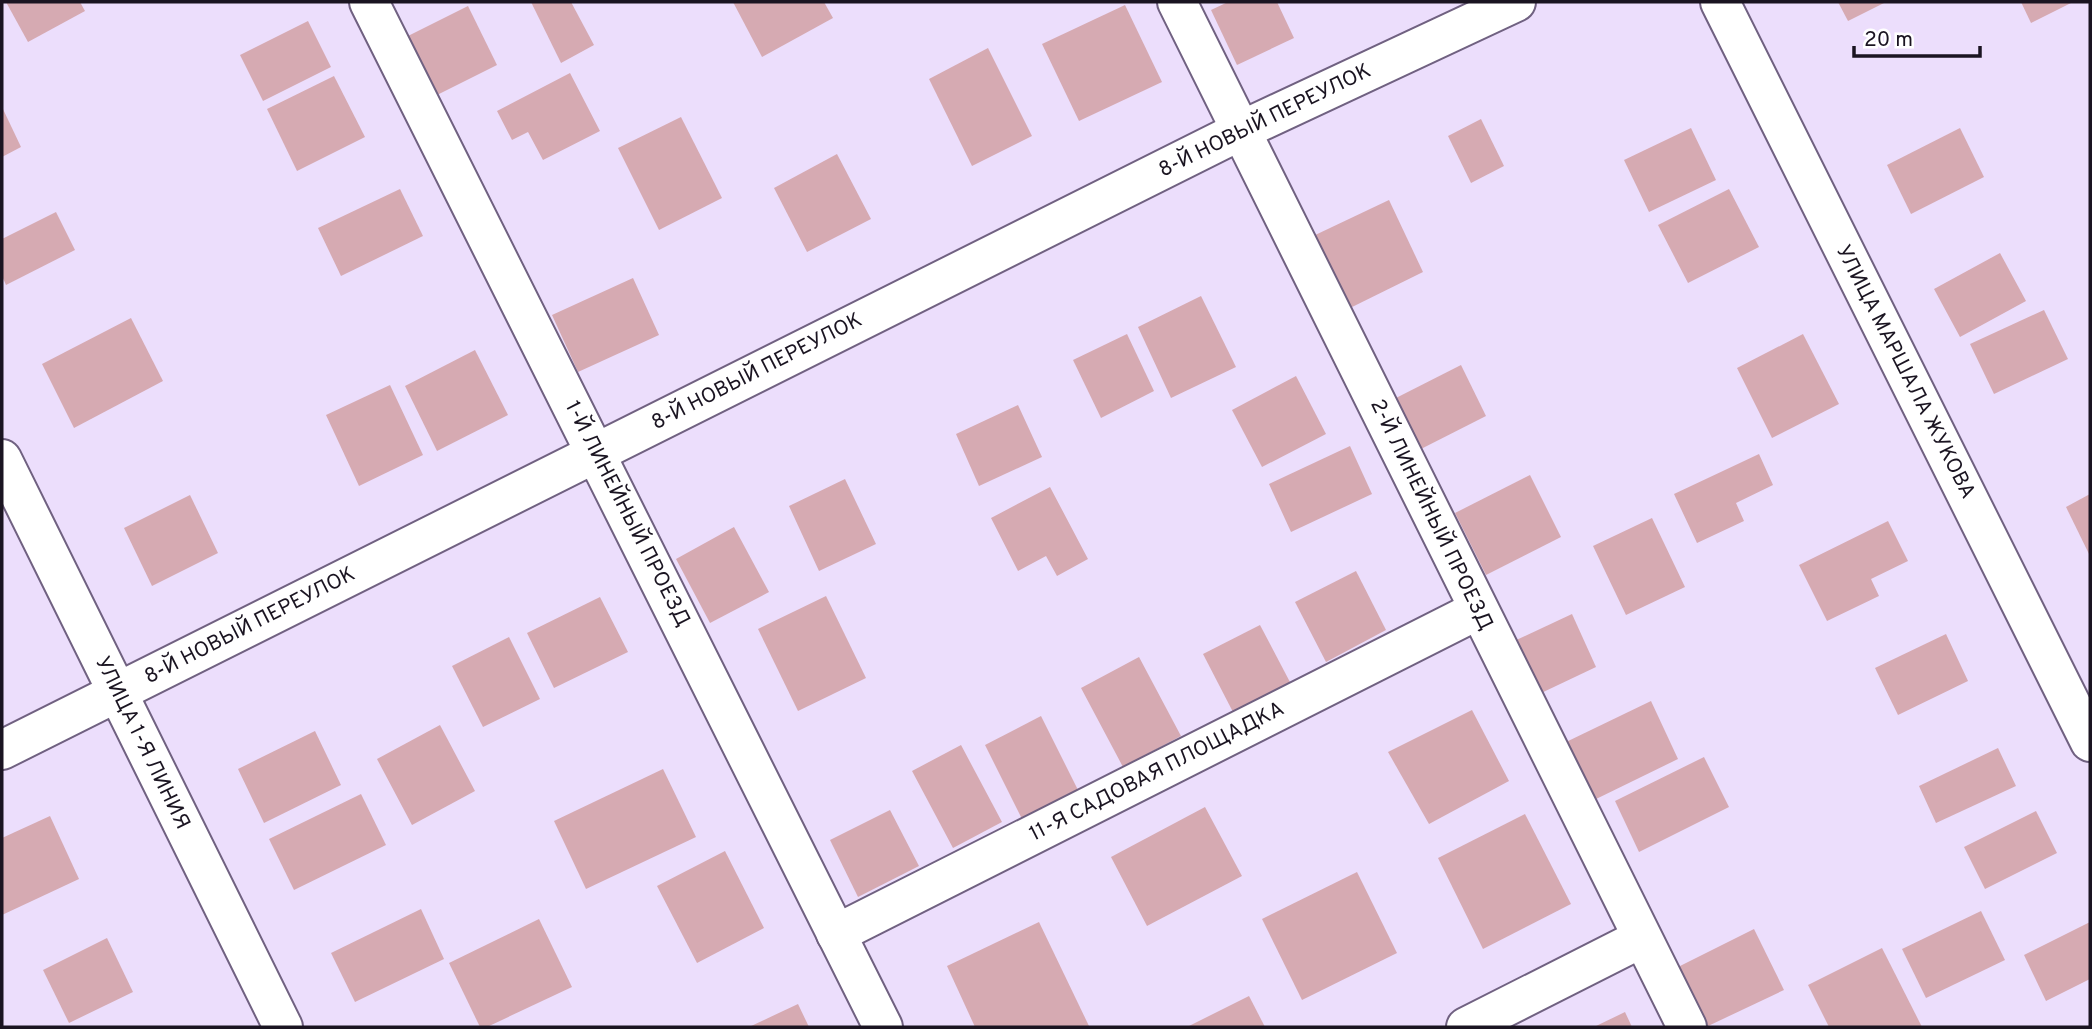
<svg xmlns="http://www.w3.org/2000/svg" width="2092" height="1029" viewBox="0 0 2092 1029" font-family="Overpass,sans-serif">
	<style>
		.building { fill: #d6aab2 }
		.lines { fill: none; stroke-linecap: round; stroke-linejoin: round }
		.minor-casing { stroke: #706181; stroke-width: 42 }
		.secondary-casing { stroke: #706181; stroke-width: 42 }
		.minor { stroke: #fff; stroke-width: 38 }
		.secondary { stroke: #fff; stroke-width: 38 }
		.labels { text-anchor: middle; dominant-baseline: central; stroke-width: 6; stroke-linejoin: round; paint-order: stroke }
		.street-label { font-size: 21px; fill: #1a1421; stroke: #fff }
	</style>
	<rect width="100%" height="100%" fill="#ecdefc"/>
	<g class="building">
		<polygon points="6,2 80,2 85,11 28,42"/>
		<polygon points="531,2 571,2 594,45 561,63"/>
		<polygon points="733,2 824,2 833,18 762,57"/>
		<polygon points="1228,2 1277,2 1294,38 1237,65 1211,10"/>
		<polygon points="1838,2 1886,2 1848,21"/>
		<polygon points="2021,2 2073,2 2031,23"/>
		<polygon points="1125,5 1162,82 1079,121 1042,44"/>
		<polygon points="468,6 497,65 435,96 406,37"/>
		<polygon points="308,21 331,67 263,101 240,55"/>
		<polygon points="988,48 1032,136 972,166 929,79"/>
		<polygon points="570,73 600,131 543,160 528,132 512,140 497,111"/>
		<polygon points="334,76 365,137 297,171 267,109"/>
		<polygon points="2,107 21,147 2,157"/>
		<polygon points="681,117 722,198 659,230 618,148"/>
		<polygon points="1481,119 1504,166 1471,183 1448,136"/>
		<polygon points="1691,128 1716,180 1649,212 1624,160"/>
		<polygon points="1960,128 1984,177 1911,214 1887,165"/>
		<polygon points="837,154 871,219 807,252 774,188"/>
		<polygon points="400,189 423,236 341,276 318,228"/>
		<polygon points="1729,189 1759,247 1688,283 1658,225"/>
		<polygon points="1389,200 1423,272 1346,310 1311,237"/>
		<polygon points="56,212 75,250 6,285 2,276 2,239"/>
		<polygon points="2000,253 2026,301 1960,337 1934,289"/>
		<polygon points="633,278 659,335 578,372 552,315"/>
		<polygon points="1201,296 1236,367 1171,398 1138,327"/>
		<polygon points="2044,310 2068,359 1994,394 1970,344"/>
		<polygon points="131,318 163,381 74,428 42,364"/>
		<polygon points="1127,334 1154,391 1101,418 1073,360"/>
		<polygon points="1803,334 1839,404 1772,438 1737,368"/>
		<polygon points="475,350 508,415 437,451 405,386"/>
		<polygon points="1461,365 1486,416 1417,451 1392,400"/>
		<polygon points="1296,376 1326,434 1262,467 1232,410"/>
		<polygon points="390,385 423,455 359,486 326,415"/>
		<polygon points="1018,405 1042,457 979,486 956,434"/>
		<polygon points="1350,446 1372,494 1291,532 1269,484"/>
		<polygon points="1759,454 1773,485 1736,503 1744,521 1697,543 1674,494"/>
		<polygon points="1530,475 1561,537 1486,575 1455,513"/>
		<polygon points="845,479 876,544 819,571 789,506"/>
		<polygon points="1050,487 1088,559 1057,576 1046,556 1018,571 991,518"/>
		<polygon points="2090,494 2090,556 2066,507"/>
		<polygon points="190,495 218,553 152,586 124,528"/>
		<polygon points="1652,518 1685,587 1626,615 1593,546"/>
		<polygon points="1888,521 1908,561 1871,579 1879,596 1827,621 1799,565"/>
		<polygon points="734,527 769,592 710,623 676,559"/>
		<polygon points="1356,571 1386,630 1326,662 1295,602"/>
		<polygon points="826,596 866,678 798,711 758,629"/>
		<polygon points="600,597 628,652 554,688 527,633"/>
		<polygon points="1572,614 1596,667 1537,695 1512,642"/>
		<polygon points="1260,625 1291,684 1234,714 1203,654"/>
		<polygon points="1946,634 1968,681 1898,715 1875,668"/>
		<polygon points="509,637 540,699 483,727 452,666"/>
		<polygon points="1139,657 1181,736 1123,767 1081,688"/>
		<polygon points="1651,701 1678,759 1592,801 1564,743"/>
		<polygon points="1472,710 1509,781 1429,824 1388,752"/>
		<polygon points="1041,716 1078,790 1022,819 985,745"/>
		<polygon points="440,725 475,791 412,825 377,759"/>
		<polygon points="315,731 341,785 264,823 238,769"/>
		<polygon points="961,745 1002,822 953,848 912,771"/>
		<polygon points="1998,748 2016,786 1936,823 1919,786"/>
		<polygon points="1704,757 1729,807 1639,852 1615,801"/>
		<polygon points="663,769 696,837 586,889 554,821"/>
		<polygon points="361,794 386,845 294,890 269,839"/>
		<polygon points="1205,807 1242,876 1147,926 1111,857"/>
		<polygon points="890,810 919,866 858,897 830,840"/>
		<polygon points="2036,811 2057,853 1985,889 1964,847"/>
		<polygon points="1525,814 1571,904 1483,949 1438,858"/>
		<polygon points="50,816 79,879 2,915 2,838"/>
		<polygon points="725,851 764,928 697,963 657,886"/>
		<polygon points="1357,872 1397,953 1302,1000 1262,919"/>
		<polygon points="421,909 444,959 355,1002 331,953"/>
		<polygon points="1981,911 2005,960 1926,998 1902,949"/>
		<polygon points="539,919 572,987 487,1027 480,1027 449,963"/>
		<polygon points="1039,922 1089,1026 975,1027 947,966"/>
		<polygon points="2090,922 2090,979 2046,1001 2024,955"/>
		<polygon points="1754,929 1784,990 1706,1027 1676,968"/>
		<polygon points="107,938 133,992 69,1023 43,970"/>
		<polygon points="1882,948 1922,1027 1829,1027 1808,985"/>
		<polygon points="1249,996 1265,1027 1187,1027"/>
		<polygon points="798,1004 809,1027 749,1027"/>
		<polygon points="1625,1012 1632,1027 1594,1027"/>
	</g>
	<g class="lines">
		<defs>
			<g id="minor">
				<polyline points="369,2 883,1027"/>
				<polyline points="1177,2 1687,1027"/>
				<polyline points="2,459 283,1027"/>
				<polyline points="2,750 1240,131 1516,2"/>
				<polyline points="836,934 1478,610"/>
				<polyline points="1466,1027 1642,938"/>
			</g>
			<polyline id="secondary" points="1720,2 2090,742"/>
		</defs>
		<use href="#minor" class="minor-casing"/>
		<use href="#secondary" class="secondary-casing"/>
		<use href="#minor" class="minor"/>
		<use href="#secondary" class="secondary"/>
	</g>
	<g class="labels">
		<g class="street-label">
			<text transform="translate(1265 121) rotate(-26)">8-Й НОВЫЙ ПЕРЕУЛОК</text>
			<text transform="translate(757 372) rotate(-27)">8-Й НОВЫЙ ПЕРЕУЛОК</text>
			<text transform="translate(1905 372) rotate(63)">УЛИЦА МАРШАЛА ЖУКОВА</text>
			<text transform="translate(627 514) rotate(63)">1-Й ЛИНЕЙНЫЙ ПРОЕЗД</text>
			<text transform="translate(1431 515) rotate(64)">2-Й ЛИНЕЙНЫЙ ПРОЕЗД</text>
			<text transform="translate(250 626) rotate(-27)">8-Й НОВЫЙ ПЕРЕУЛОК</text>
			<text transform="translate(142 743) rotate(64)">УЛИЦА 1-Я ЛИНИЯ</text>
			<text transform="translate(1157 772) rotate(-27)">11-Я САДОВАЯ ПЛОЩАДКА</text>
		</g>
	</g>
	<rect width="2092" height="1029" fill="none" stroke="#1a1421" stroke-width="7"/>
	<path d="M1854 46v10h126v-10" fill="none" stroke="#1a1421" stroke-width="3.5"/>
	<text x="1864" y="46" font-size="21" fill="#1a1421" stroke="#ffffff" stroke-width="5" paint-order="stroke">20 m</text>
</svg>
